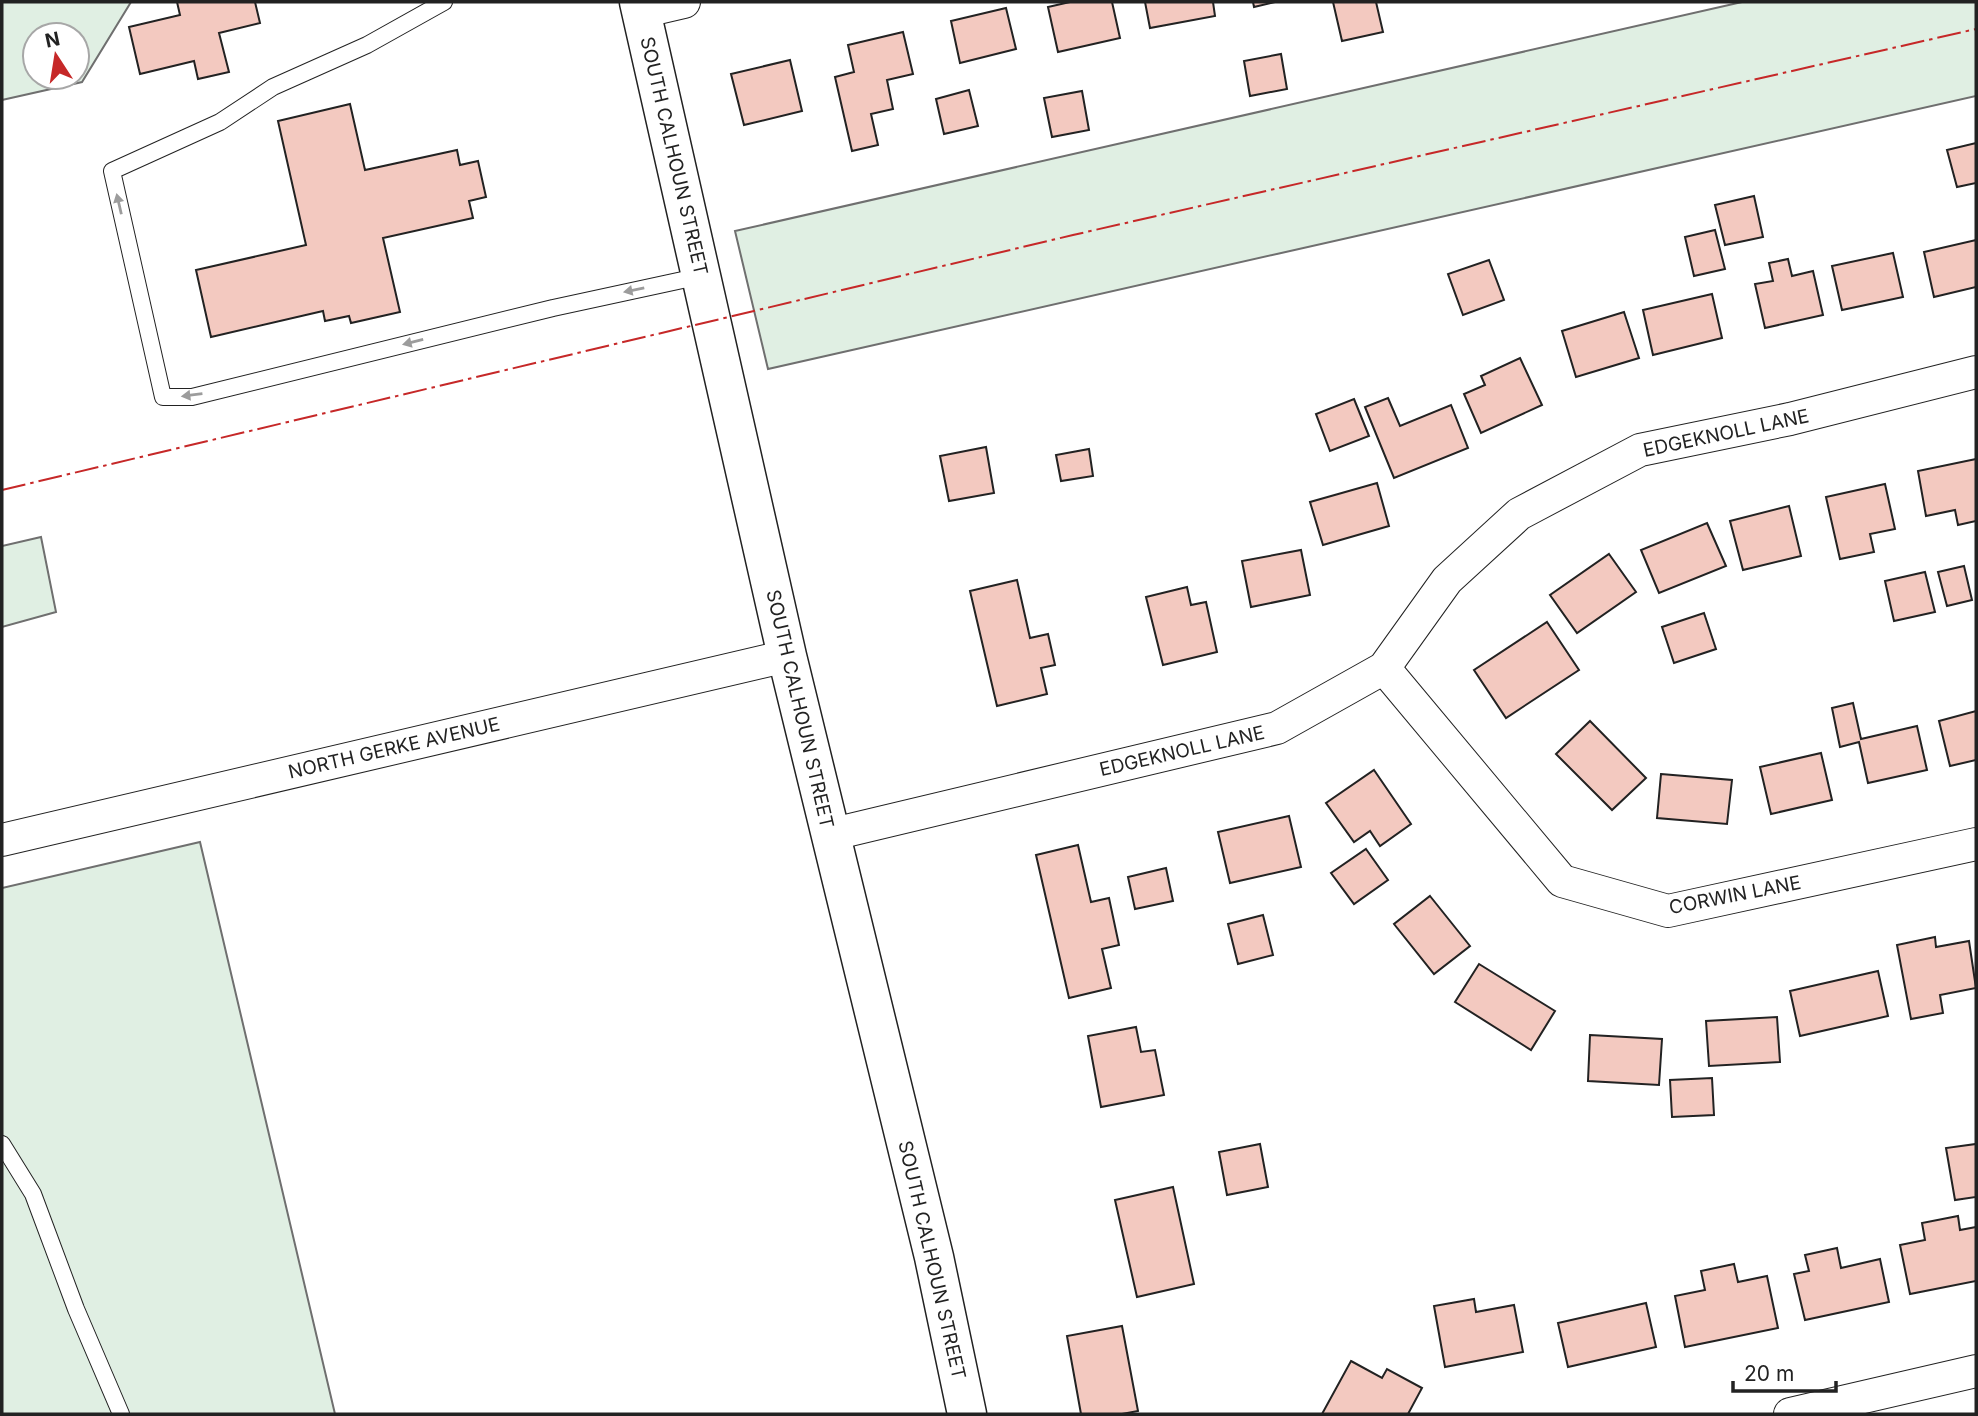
<svg xmlns="http://www.w3.org/2000/svg" width="1978" height="1416" viewBox="0 0 1978 1416" font-family="Inter,sans-serif">
	<style>
		.green { fill: #e0efe3; stroke: #6f6f6f; stroke-width: 2; fill-rule: evenodd }
		.building { fill: #f3c9c0; stroke: #222; stroke-width: 2 }
		.lines { fill: none; stroke-linecap: round; stroke-linejoin: round }
		.lane-casing { stroke: #222; stroke-width: 18 }
		.street-casing { stroke: #222; stroke-width: 34 }
		.secondary-casing { stroke: #222; stroke-width: 41 }
		.lane { stroke: #fff; stroke-width: 16 }
		.street { stroke: #fff; stroke-width: 32 }
		.secondary { stroke: #fff; stroke-width: 38 }
		.power { stroke: #c62828; stroke-width: 2; stroke-dasharray: 24 5 3.5 5; stroke-linecap: butt }
		.oneway { fill: #9c9c9c }
		.labels { text-anchor: middle; dominant-baseline: central; stroke-width: 5; stroke-linejoin: round; paint-order: stroke }
		.street-label { font-size: 19px; fill: #222; stroke: #fff }
	</style>
	<rect width="100%" height="100%" fill="#fff"/>
	<g class="green">
		<path d="M2,2H131L82,82L2,100ZM35,35H77V77H35Z"/>
		<polygon points="1742,2 1976,2 1976,96 768,369 735,231"/>
		<polygon points="41,537 56,612 2,627 2,546"/>
		<polygon points="200,842 335,1414 2,1414 2,888"/>
	</g>
	<g class="building">
		<polygon points="177,2 255,2 260,23 219,33 229,72 198,79 194,61 140,74 129,27 180,15"/>
		<polygon points="1070,2 1112,2 1120,38 1058,52 1048,7"/>
		<polygon points="1145,2 1213,2 1215,16 1150,28"/>
		<polygon points="1253,2 1275,2 1254,7"/>
		<polygon points="1333,2 1376,2 1383,32 1342,41"/>
		<polygon points="1006,8 1016,49 960,63 951,21"/>
		<polygon points="903,32 913,74 887,80 893,109 871,114 878,145 852,151 835,77 854,72 848,45"/>
		<polygon points="1281,54 1287,89 1250,96 1244,61"/>
		<polygon points="790,60 802,111 744,125 731,74"/>
		<polygon points="969,90 978,126 944,134 936,99"/>
		<polygon points="1082,91 1089,130 1052,137 1044,98"/>
		<polygon points="350,104 365,170 457,150 460,165 478,161 486,197 469,201 473,218 383,238 400,312 351,323 349,316 325,321 323,311 211,337 196,270 306,245 278,121"/>
		<polygon points="1976,143 1976,183 1957,187 1947,150"/>
		<polygon points="1754,196 1763,237 1725,245 1715,205"/>
		<polygon points="1715,230 1725,269 1694,276 1685,237"/>
		<polygon points="1976,240 1976,287 1934,297 1924,252"/>
		<polygon points="1893,253 1903,297 1842,310 1832,266"/>
		<polygon points="1788,259 1792,276 1813,271 1823,315 1765,328 1755,284 1773,281 1769,263"/>
		<polygon points="1489,260 1504,300 1463,315 1448,274"/>
		<polygon points="1712,294 1722,338 1653,355 1643,310"/>
		<polygon points="1624,312 1639,358 1576,377 1562,331"/>
		<polygon points="1520,358 1542,405 1481,433 1464,394 1485,385 1481,376"/>
		<polygon points="1388,398 1400,426 1451,405 1468,448 1394,478 1365,407"/>
		<polygon points="1354,399 1369,436 1330,451 1316,414"/>
		<polygon points="986,447 994,493 949,501 940,456"/>
		<polygon points="1089,449 1093,476 1061,481 1056,455"/>
		<polygon points="1976,459 1976,521 1958,525 1955,510 1926,516 1918,471"/>
		<polygon points="1377,483 1389,526 1323,545 1310,502"/>
		<polygon points="1885,484 1895,529 1870,534 1874,552 1840,559 1826,497"/>
		<polygon points="1789,506 1801,556 1743,570 1730,521"/>
		<polygon points="1707,523 1726,566 1659,593 1641,550"/>
		<polygon points="1301,550 1310,595 1251,607 1242,561"/>
		<polygon points="1609,554 1636,592 1577,633 1550,595"/>
		<polygon points="1964,566 1972,600 1947,606 1938,572"/>
		<polygon points="1925,572 1935,612 1894,621 1885,581"/>
		<polygon points="1017,580 1030,638 1048,634 1055,665 1041,668 1047,694 997,706 970,591"/>
		<polygon points="1187,587 1191,605 1206,602 1217,652 1163,665 1146,597"/>
		<polygon points="1704,613 1716,649 1674,663 1662,627"/>
		<polygon points="1547,622 1579,670 1506,718 1474,670"/>
		<polygon points="1853,703 1861,739 1917,726 1927,770 1868,783 1859,742 1840,747 1832,708"/>
		<polygon points="1976,711 1976,760 1950,766 1939,721"/>
		<polygon points="1590,721 1646,778 1612,810 1556,754"/>
		<polygon points="1821,753 1832,800 1771,814 1760,767"/>
		<polygon points="1374,770 1411,824 1380,846 1370,831 1354,842 1326,803"/>
		<polygon points="1661,774 1732,780 1727,824 1657,818"/>
		<polygon points="1289,816 1301,867 1230,883 1218,832"/>
		<polygon points="1078,845 1091,902 1109,898 1119,945 1102,949 1111,988 1069,998 1036,855"/>
		<polygon points="1366,849 1388,880 1354,904 1331,873"/>
		<polygon points="1166,868 1173,901 1135,909 1128,877"/>
		<polygon points="1430,896 1470,946 1434,974 1394,924"/>
		<polygon points="1263,915 1273,955 1238,964 1228,924"/>
		<polygon points="1935,937 1936,947 1969,941 1976,988 1940,995 1943,1013 1911,1019 1897,945"/>
		<polygon points="1479,964 1555,1011 1531,1050 1455,1002"/>
		<polygon points="1878,971 1888,1016 1800,1036 1790,991"/>
		<polygon points="1777,1017 1780,1062 1709,1066 1706,1021"/>
		<polygon points="1136,1027 1141,1052 1155,1050 1164,1095 1101,1107 1088,1036"/>
		<polygon points="1590,1035 1662,1039 1659,1085 1588,1081"/>
		<polygon points="1712,1078 1714,1115 1672,1117 1670,1080"/>
		<polygon points="1260,1144 1268,1187 1227,1195 1219,1152"/>
		<polygon points="1976,1144 1976,1197 1955,1200 1946,1148"/>
		<polygon points="1173,1187 1194,1284 1137,1297 1115,1200"/>
		<polygon points="1958,1216 1960,1230 1976,1227 1976,1281 1910,1294 1900,1245 1925,1240 1922,1223"/>
		<polygon points="1837,1248 1841,1268 1880,1259 1889,1302 1805,1320 1794,1274 1809,1271 1805,1255"/>
		<polygon points="1734,1264 1738,1282 1767,1276 1778,1328 1685,1347 1675,1296 1705,1290 1701,1271"/>
		<polygon points="1474,1299 1476,1312 1514,1305 1523,1352 1445,1367 1434,1306"/>
		<polygon points="1646,1303 1656,1347 1568,1367 1558,1323"/>
		<polygon points="1122,1326 1138,1411 1122,1414 1081,1414 1067,1336"/>
		<polygon points="1351,1361 1382,1378 1387,1369 1422,1388 1408,1414 1322,1414"/>
	</g>
	<g class="lines">
		<defs>
			<g id="lane">
				<polyline points="444,2 367,45 273,87 220,122 112,171 163,397 192,397 553,308 701,276"/>
				<polyline points="2,1144 33,1194 76,1309 121,1414"/>
			</g>
			<g id="street">
				<polyline points="641,12 684,2"/>
				<polyline points="1384,668 1562,881 1668,911 1976,844"/>
				<polyline points="829,835 1277,728 1384,668 1447,580 1519,514 1640,450 1790,419 1976,372"/>
				<polyline points="2,840 787,656"/>
				<polyline points="1790,1414 1976,1371"/>
			</g>
			<polyline id="secondary" points="639,2 787,656 934,1257 967,1414"/>
		</defs>
		<use href="#lane" class="lane-casing"/>
		<use href="#street" class="street-casing"/>
		<use href="#secondary" class="secondary-casing"/>
		<use href="#lane" class="lane"/>
		<use href="#street" class="street"/>
		<use href="#secondary" class="secondary"/>
		<polyline class="power" points="2,490 1073,235 1976,29"/>
	</g>
	<defs><path id="oneway-solid" d="M-6-.8H1V-3.2L6.5 0L1 3.2V.8H-6Z" transform="scale(1.75)"/></defs>
	<g class="oneway">
		<use href="#oneway-solid" transform="translate(119 204) rotate(-103)"/>
		<use href="#oneway-solid" transform="translate(634 290) rotate(168)"/>
		<use href="#oneway-solid" transform="translate(413 342) rotate(166)"/>
		<use href="#oneway-solid" transform="translate(192 395) rotate(173)"/>
	</g>
	<g class="labels">
		<g class="street-label">
			<text transform="translate(674 156) rotate(77)">SOUTH CALHOUN STREET</text>
			<text transform="translate(1726 433) rotate(-12)">EDGEKNOLL LANE</text>
			<text transform="translate(800 709) rotate(77)">SOUTH CALHOUN STREET</text>
			<text transform="translate(394 748) rotate(-13)">NORTH GERKE AVENUE</text>
			<text transform="translate(1182 751) rotate(-13)">EDGEKNOLL LANE</text>
			<text transform="translate(1735 895) rotate(-11)">CORWIN LANE</text>
			<text transform="translate(932 1260) rotate(77)">SOUTH CALHOUN STREET</text>
		</g>
	</g>
	<rect width="1978" height="1416" fill="none" stroke="#222222" stroke-width="7"/>
	<g transform="translate(56 56) rotate(348)"><circle r="33" fill="#ffffff" stroke="#a7a7a7" stroke-width="2"/>
	<path d="M0-5L12 26L0 18L-12 26Z" fill="#c62828"/>
	<text y="-10" font-size="19" font-weight="bold" text-anchor="middle" fill="#222222">N</text>
	</g>
	<path d="M1733 1381v10h103v-10" fill="none" stroke="#222222" stroke-width="3.5"/>
	<text x="1744" y="1381" font-size="21" fill="#222222" stroke="#ffffff" stroke-width="5" paint-order="stroke">20 m</text>
</svg>
